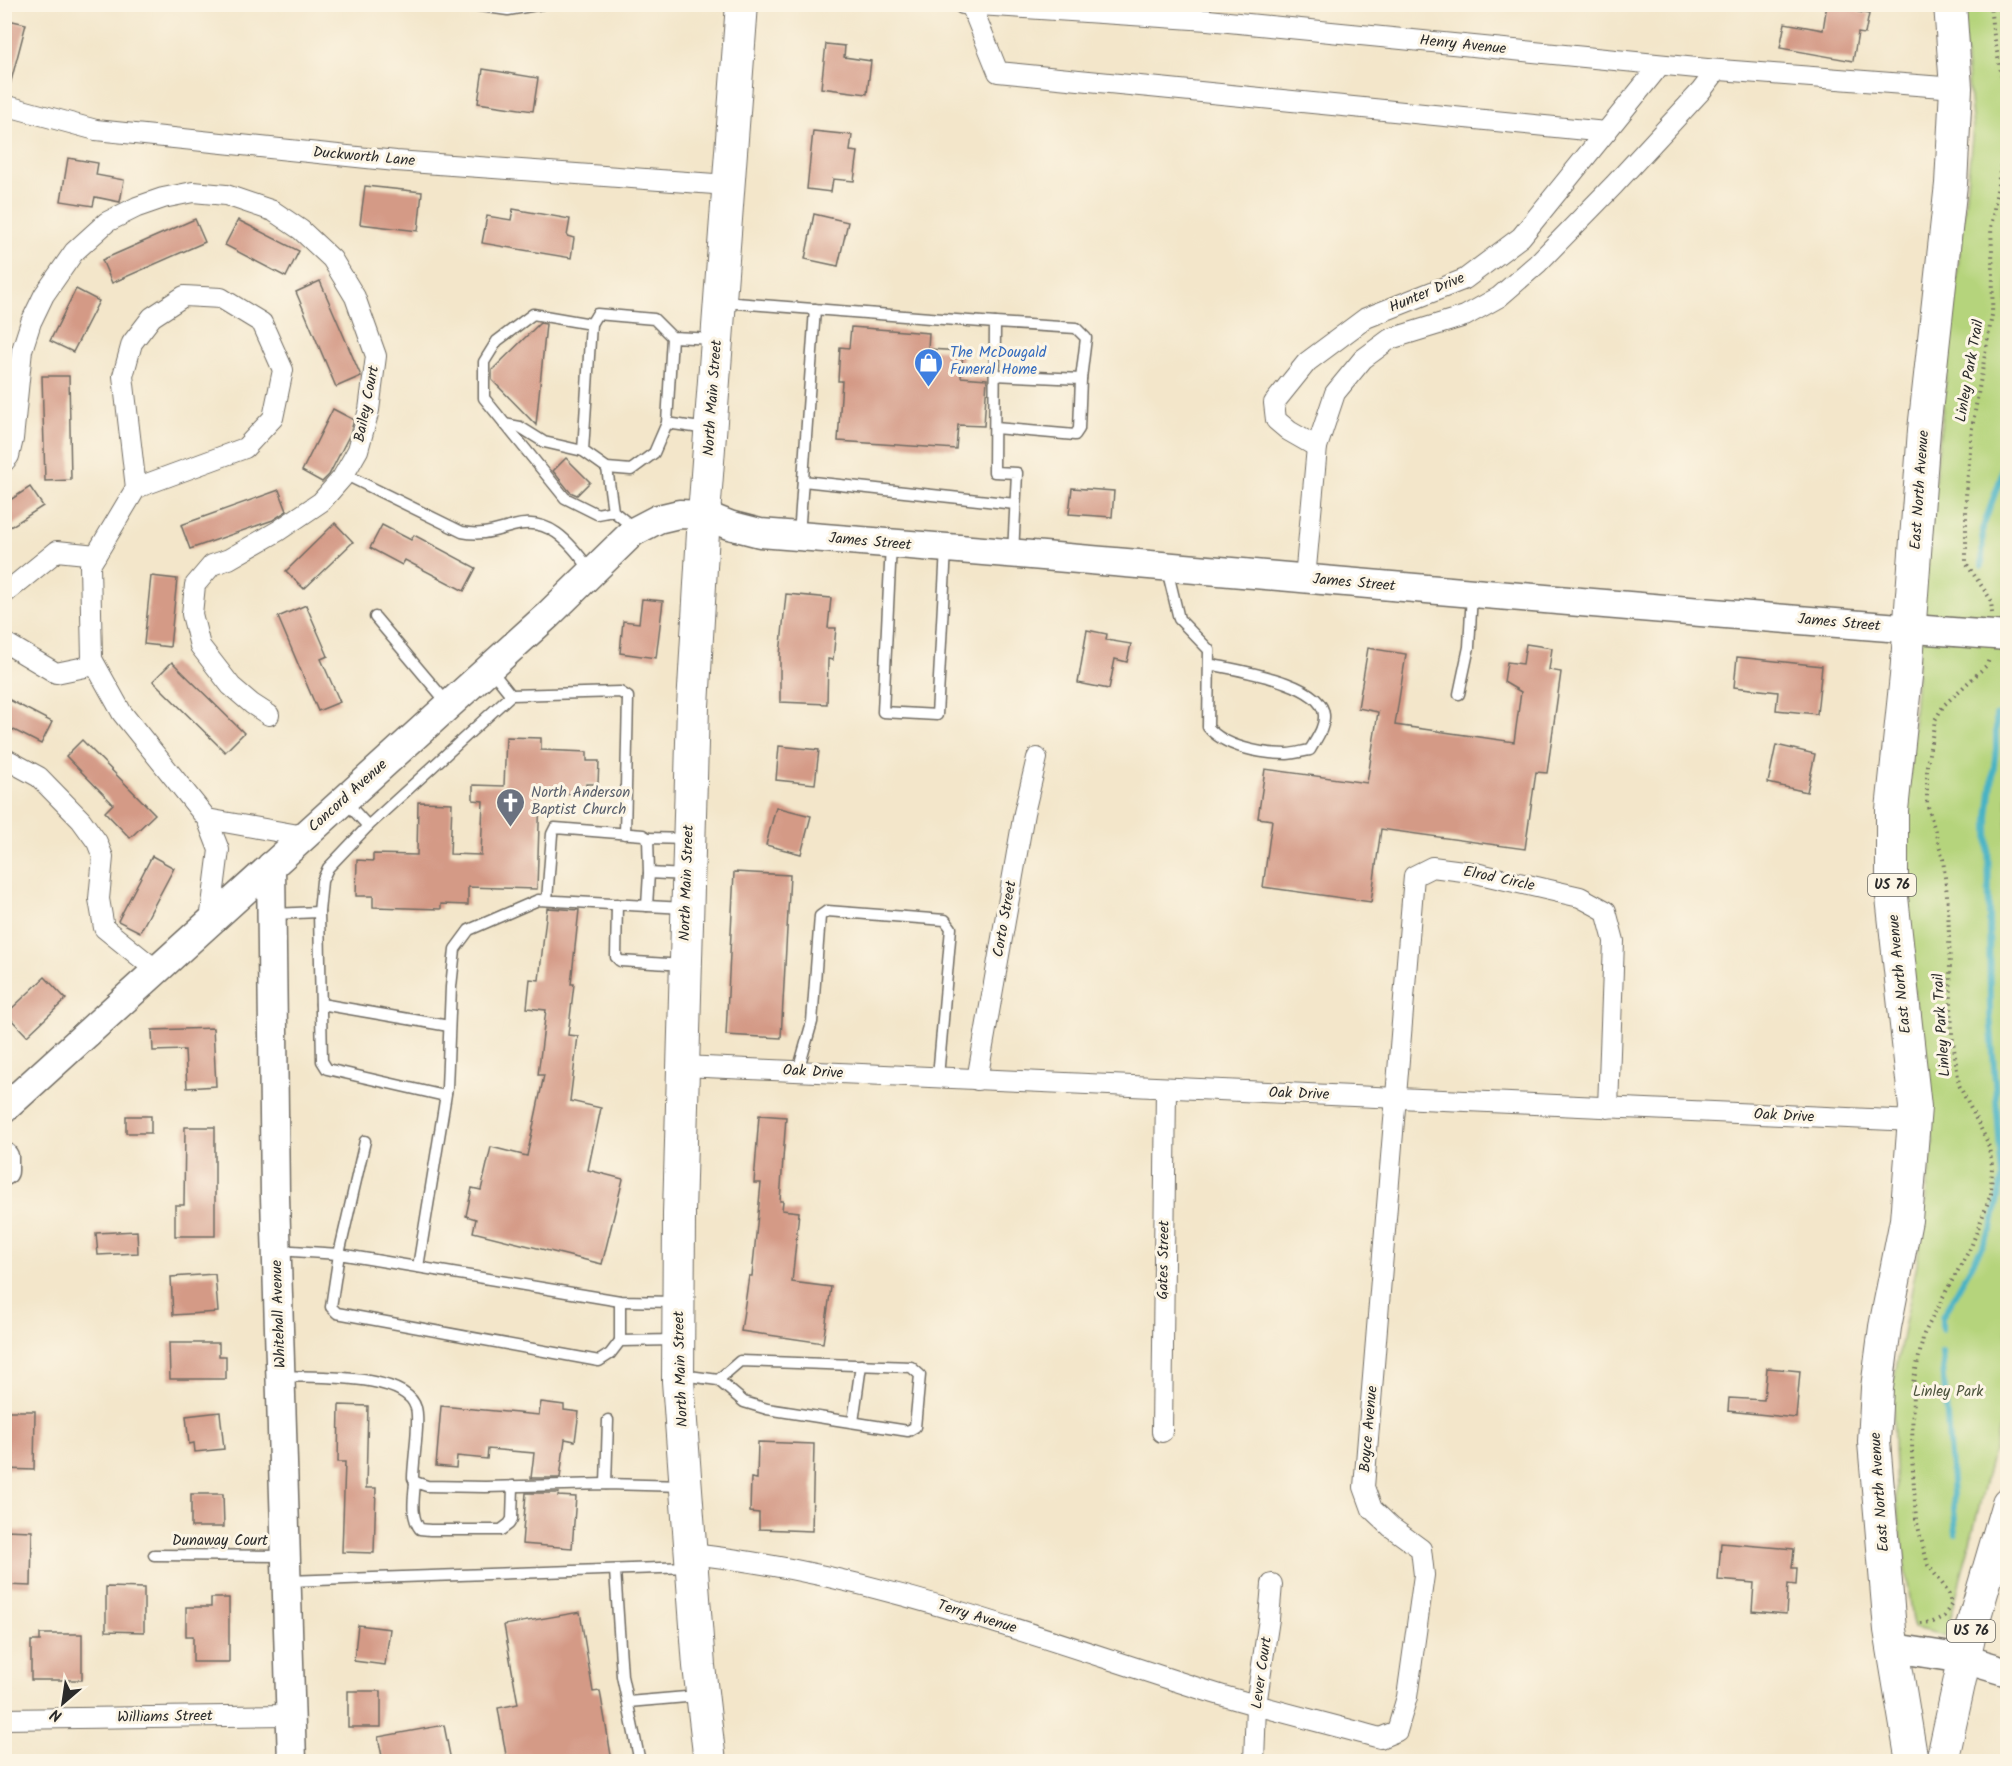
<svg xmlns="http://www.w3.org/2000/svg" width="2012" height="1766" viewBox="0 0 2012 1766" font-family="Kalam,sans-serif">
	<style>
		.green { fill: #b5d47b; stroke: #708053; stroke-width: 1.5 }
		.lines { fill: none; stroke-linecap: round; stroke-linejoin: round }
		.stream { stroke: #47b2c4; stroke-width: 6 }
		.building { fill: #d49a86 }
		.lane-casing { stroke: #716c63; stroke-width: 13 }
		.street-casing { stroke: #716c63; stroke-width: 22 }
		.secondary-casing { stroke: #716c63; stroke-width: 31 }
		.primary-casing { stroke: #716c63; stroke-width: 34 }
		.path { stroke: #716c63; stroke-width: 4; stroke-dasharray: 1.5 4.5; stroke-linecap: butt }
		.lane { stroke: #fff; stroke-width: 10 }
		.street { stroke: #fff; stroke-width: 20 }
		.secondary { stroke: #fff; stroke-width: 28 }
		.primary { stroke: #fff; stroke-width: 32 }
		.labels { text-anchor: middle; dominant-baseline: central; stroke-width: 6; stroke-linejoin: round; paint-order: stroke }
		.shield { fill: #fcf5e5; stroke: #6a6863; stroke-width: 1.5 }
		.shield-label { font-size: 14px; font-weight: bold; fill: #2b2b2b }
		.street-label { font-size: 15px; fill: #2b2b2b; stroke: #fcf5e5 }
		.shop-label { font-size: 15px; fill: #366cbe; stroke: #fcf5e5; text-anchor: start }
		.worship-label { font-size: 15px; fill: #5b616d; stroke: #fcf5e5; text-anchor: start }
		.park-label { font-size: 15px; fill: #4e553f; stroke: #fcf5e5 }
	</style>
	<rect width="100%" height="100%" fill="#fcf5e5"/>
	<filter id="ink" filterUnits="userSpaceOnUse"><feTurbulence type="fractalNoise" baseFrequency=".0167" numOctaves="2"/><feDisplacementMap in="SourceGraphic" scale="12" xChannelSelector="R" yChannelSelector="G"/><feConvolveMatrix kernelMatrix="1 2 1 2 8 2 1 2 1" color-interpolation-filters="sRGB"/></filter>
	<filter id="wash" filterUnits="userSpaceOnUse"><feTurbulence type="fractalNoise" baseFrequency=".008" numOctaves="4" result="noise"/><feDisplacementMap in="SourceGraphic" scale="24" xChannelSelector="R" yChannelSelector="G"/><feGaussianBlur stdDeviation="1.35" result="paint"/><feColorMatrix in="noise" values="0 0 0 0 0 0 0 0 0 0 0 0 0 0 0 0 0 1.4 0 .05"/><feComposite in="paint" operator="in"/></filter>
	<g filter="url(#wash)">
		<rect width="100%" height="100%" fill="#f3e6ca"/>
		<polygon class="green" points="1960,5 2007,5 2007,1359 2002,1417 1946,1636 1914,1628 1896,1495 1892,1388 1917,1264 1933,1142 1901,891 1923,591 1973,128"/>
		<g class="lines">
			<g class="stream">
				<polyline points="1982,566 1983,527 2001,477 2008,424"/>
				<polyline points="1942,1329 1942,1317 1992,1229 2002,1179 1990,1013 1988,817 1996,749 1996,715"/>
				<polyline points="1942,1352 1956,1534"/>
			</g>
		</g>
		<g id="blocks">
			<g class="building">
				<polygon points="1827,4 1860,4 1858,12 1869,14 1865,34 1858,33 1853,61 1780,48 1785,23 1823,30"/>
				<polygon points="4,19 26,24 10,85 4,85"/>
				<polygon points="826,44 845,46 844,57 871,61 867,94 821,88"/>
				<polygon points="483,69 538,78 533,111 478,103"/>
				<polygon points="813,131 852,135 850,151 858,152 854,181 833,179 831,192 807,189"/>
				<polygon points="68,158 98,163 96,175 124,180 120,202 95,197 93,206 61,201"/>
				<polygon points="365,186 422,192 418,231 360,224"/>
				<polygon points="513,209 570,219 567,236 574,238 571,258 482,243 487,216 511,220"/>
				<polygon points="814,214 848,222 838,266 805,259"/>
				<polygon points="195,219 205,242 112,283 102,260"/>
				<polygon points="238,220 299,251 286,277 225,245"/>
				<polygon points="320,281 361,376 336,387 296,292"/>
				<polygon points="76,289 99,301 73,352 50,341"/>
				<polygon points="540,323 546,324 536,425 492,380 492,370"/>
				<polygon points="851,327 929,333 928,349 963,351 961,377 987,379 984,426 958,425 956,449 838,441 842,381 838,381 840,347 849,348"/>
				<polygon points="42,376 69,376 71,480 45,481"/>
				<polygon points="333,409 354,420 350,434 329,475 322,482 302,471"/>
				<polygon points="566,458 590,482 577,495 570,492 553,471"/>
				<polygon points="30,487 43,506 4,531 4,504"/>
				<polygon points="1072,488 1114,491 1112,517 1069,514"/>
				<polygon points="279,490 287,511 273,520 190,549 181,525"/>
				<polygon points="335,523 353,542 304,589 286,571"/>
				<polygon points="382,525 411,540 414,535 476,568 464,591 405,560 402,565 370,548"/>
				<polygon points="151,576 177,579 170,647 144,644"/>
				<polygon points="786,594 831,598 828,628 836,628 833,660 828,659 827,704 780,702 780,655"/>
				<polygon points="642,599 663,601 656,658 620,653 623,621 639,623"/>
				<polygon points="306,605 328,656 321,659 340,702 318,711 278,617"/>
				<polygon points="1087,630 1107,634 1106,640 1131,644 1127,662 1115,659 1109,689 1078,683"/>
				<polygon points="1526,644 1552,648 1549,670 1561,672 1547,773 1536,772 1525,849 1381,829 1371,902 1263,887 1272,820 1258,818 1265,769 1367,783 1378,712 1358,708 1368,648 1406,654 1395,725 1514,742 1521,692 1504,682 1507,662 1523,664"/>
				<polygon points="1737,657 1822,666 1817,714 1776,710 1778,692 1734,687"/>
				<polygon points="172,662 244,733 225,752 153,681"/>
				<polygon points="4,697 52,722 41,744 4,725"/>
				<polygon points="506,737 541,738 541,750 587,752 587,761 599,761 598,784 586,784 585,794 540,793 537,889 468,887 468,905 441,904 441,909 373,907 373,896 356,896 357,860 373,861 373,854 417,855 418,802 452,803 450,854 481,855 483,801 473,800 473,785 504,786"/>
				<polygon points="82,740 155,814 130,838 105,812 113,804 66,756"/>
				<polygon points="1776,745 1815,754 1807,792 1768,783"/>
				<polygon points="779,746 819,750 815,784 776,780"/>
				<polygon points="776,807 811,816 801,854 766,845"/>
				<polygon points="152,856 174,868 140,932 118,921"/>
				<polygon points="734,872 790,875 781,1038 726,1035"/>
				<polygon points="547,908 579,910 571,984 574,984 568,1035 578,1036 570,1101 601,1108 588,1170 623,1179 602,1264 473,1232 476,1219 466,1216 472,1188 481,1190 491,1147 527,1156 544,1075 538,1075 546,1010 527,1008 530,979 539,980"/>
				<polygon points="45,977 66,999 27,1036 6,1014"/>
				<polygon points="213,1028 216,1086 187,1088 185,1050 153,1051 152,1030"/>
				<polygon points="759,1115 786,1117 780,1201 783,1201 782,1210 799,1212 792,1282 831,1287 823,1343 741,1331 749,1276 752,1276 761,1183 754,1183"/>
				<rect x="126" y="1116" width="25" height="17"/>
				<polygon points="185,1127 215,1127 215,1236 175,1236 175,1205 184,1205"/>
				<polygon points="137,1231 138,1253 98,1255 96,1233"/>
				<polygon points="215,1274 218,1312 173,1315 171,1277"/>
				<polygon points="169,1343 219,1343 219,1356 226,1356 226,1379 170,1379"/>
				<polygon points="1767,1368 1800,1371 1796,1418 1728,1411 1729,1398 1764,1400"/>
				<polygon points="541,1402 564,1405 564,1410 579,1412 575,1441 565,1439 560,1478 531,1478 534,1453 488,1449 487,1459 457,1456 456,1468 436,1466 441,1406 539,1415"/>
				<polygon points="339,1405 368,1406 366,1488 376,1488 374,1553 342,1552 345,1462 338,1462"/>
				<polygon points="4,1411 35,1411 34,1470 4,1469"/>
				<polygon points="220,1412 224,1449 195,1452 194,1443 189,1444 186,1416"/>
				<polygon points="758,1442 814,1444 812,1531 759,1529 759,1513 750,1512 751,1478 757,1479"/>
				<polygon points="526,1493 559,1493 558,1496 576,1497 572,1548 522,1544"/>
				<polygon points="191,1494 223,1494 224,1527 191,1527"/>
				<polygon points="4,1530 32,1531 31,1586 4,1585"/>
				<polygon points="1721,1543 1794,1549 1792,1568 1797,1568 1796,1585 1788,1584 1786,1614 1752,1611 1754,1583 1718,1580"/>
				<polygon points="106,1587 144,1588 144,1632 106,1631"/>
				<polygon points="211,1598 229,1598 229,1662 193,1662 193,1636 186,1636 186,1607 211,1607"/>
				<polygon points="580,1612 593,1692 600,1691 612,1761 507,1761 498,1708 518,1704 504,1625"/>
				<polygon points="358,1625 390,1629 385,1665 354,1661"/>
				<polygon points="40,1634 82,1634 82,1680 31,1680 31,1641 40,1641"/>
				<rect x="348" y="1691" width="33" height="36"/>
				<polygon points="444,1725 451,1761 383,1761 378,1737"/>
			</g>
		</g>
	</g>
	<g filter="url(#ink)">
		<use href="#blocks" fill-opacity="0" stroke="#716c63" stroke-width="1.5"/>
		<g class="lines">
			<defs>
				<g id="lane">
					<polyline points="466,4 508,10 542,4"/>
					<polyline points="723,302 995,323 994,472 1017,473 1013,554"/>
					<polyline points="591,324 533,314 497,341 484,362 484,398 565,498 597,514 613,511"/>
					<polyline points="672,337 667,423 654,453 631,470 607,468 583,451 591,324 597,314 654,319 672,337 715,339"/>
					<polyline points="995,375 1081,379"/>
					<polyline points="667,423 707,429"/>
					<polyline points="504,424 520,427 544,442 583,451"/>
					<polyline points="995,428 1075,435 1079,429 1081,379 1086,338 1076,328 995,323"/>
					<polyline points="607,468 613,511 635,529"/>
					<path d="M344,474L462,532C483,536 493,531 513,526C551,515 571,545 592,572"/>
					<polyline points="803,481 1015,504"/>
					<polyline points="799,536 815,309"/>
					<polyline points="891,544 883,712 937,715 946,549"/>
					<path d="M1167,569L1179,619L1209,650L1208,727C1224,747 1262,754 1287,754C1294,754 1303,751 1310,750C1316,739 1325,728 1324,715C1322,682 1235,670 1209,664"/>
					<polyline points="375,617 449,705"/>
					<polyline points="491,670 511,695 620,692 628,697 625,834"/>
					<polyline points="1459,694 1469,647 1472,594"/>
					<polyline points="345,801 368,826 511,695"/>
					<polyline points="648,838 687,839"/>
					<polyline points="649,873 685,875"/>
					<polyline points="617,904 616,957 620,961 684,965"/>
					<polyline points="647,906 685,908"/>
					<polyline points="319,912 322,1061 327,1069 445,1096"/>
					<polyline points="273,914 319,912 322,881 328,868 368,826"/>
					<polyline points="321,1004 449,1026"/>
					<polyline points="798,1071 812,1022 820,916 827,911 945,920 951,928 938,1077"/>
					<polyline points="277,1250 339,1254 365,1141"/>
					<polyline points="418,1267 447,1088 451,987 455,949 469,930 538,900 647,906 649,873 648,838 643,835 555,828 552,834 547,900"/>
					<polyline points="620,1301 620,1341"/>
					<polyline points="674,1340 620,1341 610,1354 599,1361 337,1313 331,1307 339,1254 620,1301 675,1302"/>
					<polyline points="682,1375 718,1380 744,1402 767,1409 908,1431 915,1427 920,1375 911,1367 740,1361 718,1380"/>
					<path d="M282,1376C312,1378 406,1372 416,1408C420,1421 413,1461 413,1478L415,1482L427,1486L485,1487L606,1484L684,1486"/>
					<polyline points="853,1422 861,1365"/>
					<path d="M415,1482C414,1498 410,1516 420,1529L430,1530H501L509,1524L512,1519L513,1486"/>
					<polyline points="606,1484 608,1420"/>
					<polyline points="154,1555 286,1556"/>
					<polyline points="615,1570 622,1676 640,1762"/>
					<polyline points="288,1581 689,1567"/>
					<polyline points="628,1702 698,1696"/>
				</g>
				<g id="street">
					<polyline points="963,4 1208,20 1707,69 1956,88"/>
					<polyline points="971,5 998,72 1606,132"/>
					<polyline points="4,105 96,130 396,161 728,185"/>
					<polygon points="184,296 221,298 262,323 283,370 273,418 245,448 136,488 123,376 132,343 152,317"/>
					<polyline points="1317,447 1289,431 1276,420 1274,403 1307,362 1366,318 1465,279 1521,237 1660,65"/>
					<polyline points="4,462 9,456 13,439 22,350 31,322 44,295 74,252 107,222 137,207 163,198 193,192 226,195 273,211 301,230 332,259 355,297 376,356 369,410 358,450 342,478 321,502 278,531 229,559 212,565 195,585 192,614 200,646 231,686 252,704 269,715"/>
					<polyline points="136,488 90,565 92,659 122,713 207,819 219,850 210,921"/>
					<polyline points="1305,579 1317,447 1335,393 1363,359 1390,339 1465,316 1499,297 1537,264 1614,185 1701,91 1717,70"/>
					<polyline points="4,594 57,551 96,555"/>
					<polyline points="4,642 56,673 95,665"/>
					<polyline points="4,758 39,777 81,820 97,842 103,857 99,899 104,928 156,970"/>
					<polyline points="207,819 304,836"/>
					<polyline points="683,1066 1914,1121"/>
					<polyline points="977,1080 1024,813 1037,758"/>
					<polyline points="1162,1432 1166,1088"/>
					<path d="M691,1554C873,1573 1044,1640 1217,1694C1271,1710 1326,1723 1380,1738L1397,1731L1407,1697L1424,1575L1421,1549L1391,1527L1372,1509L1364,1487L1414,876L1432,867L1471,872L1580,897L1606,911L1614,941L1608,1108"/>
					<polyline points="4,1719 290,1715"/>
					<polyline points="1254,1762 1256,1705 1269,1619 1272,1584"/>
				</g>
				<g id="secondary">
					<polyline points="271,866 275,1196 292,1762"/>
					<path d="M4,1109L548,615L633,532L658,519L679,514L704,515L729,525L760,533C1176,565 1591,606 2008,636"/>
					<polyline points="4,1157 4,1171"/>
					<polyline points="1894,1648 1964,1659 2008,1672"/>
				</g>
				<g id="primary">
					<polyline points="710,1762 699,1666 678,1381 679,1214 693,706 704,515 742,4"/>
					<polyline points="1912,1762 1890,1630 1874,1442 1877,1388 1885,1327 1906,1220 1915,1107 1892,897 1892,810 1906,676 1924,430 1951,184 1956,88 1950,4"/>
					<polyline points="1942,1762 1970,1633 2008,1503"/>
				</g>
			</defs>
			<use href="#lane" class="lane-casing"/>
			<use href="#street" class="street-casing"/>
			<use href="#secondary" class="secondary-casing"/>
			<use href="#primary" class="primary-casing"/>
			<g class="path">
				<polyline points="1990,4 1992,24 2008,112"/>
				<polyline points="1992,613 1991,600 1966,563 1966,496 1972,428 1992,315 1993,275 1991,228 2008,121"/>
				<polyline points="1921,1623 1933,1622 1944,1616 1951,1605 1949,1594 1944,1586 1928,1565 1916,1519 1912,1456 1913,1383 1924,1334 1943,1297 1971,1247 1991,1194 1992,1165 1988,1143 1959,1085 1952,1034 1948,904 1943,859 1927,803 1927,765 1935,720 1944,705 1987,665 1989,659"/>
			</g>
			<use href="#lane" class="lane"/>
			<use href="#street" class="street"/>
			<use href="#secondary" class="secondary"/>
			<use href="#primary" class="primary"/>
		</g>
	</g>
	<defs>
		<symbol id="shop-pin" viewBox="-11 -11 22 30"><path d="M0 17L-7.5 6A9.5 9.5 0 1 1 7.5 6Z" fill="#3f7fe0" stroke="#fcf5e5"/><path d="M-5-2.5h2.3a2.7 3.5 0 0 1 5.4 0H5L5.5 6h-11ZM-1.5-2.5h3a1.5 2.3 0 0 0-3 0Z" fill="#fff"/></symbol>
		<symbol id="church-pin" viewBox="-11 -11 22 30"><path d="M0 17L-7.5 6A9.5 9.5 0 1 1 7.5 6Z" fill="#6b7280" stroke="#fcf5e5"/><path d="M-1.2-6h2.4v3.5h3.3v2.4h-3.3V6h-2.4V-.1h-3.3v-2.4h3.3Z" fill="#fff"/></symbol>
	</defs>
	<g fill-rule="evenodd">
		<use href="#shop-pin" x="912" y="346" width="33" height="45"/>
		<use href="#church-pin" x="494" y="786" width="33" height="45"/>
	</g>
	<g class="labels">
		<g class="shield">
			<rect x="1868" y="874" width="48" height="22" rx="4.5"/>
			<rect x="1947" y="1620" width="48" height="22" rx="4.5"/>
		</g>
		<g class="shield-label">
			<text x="1892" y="885">US 76</text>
			<text x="1971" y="1631">US 76</text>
		</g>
		<g class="street-label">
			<text transform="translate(1463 45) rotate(6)">Henry Avenue</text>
			<text transform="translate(364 157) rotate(5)">Duckworth Lane</text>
			<text transform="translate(1427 293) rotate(-23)">Hunter Drive</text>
			<text transform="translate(1970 371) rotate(-80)">Linley Park Trail</text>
			<text transform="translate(713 398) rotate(-86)">North Main Street</text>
			<text transform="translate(367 404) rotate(-79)">Bailey Court</text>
			<text transform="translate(1920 490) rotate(-86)">East North Avenue</text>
			<text transform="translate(870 542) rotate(5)">James Street</text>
			<text transform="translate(1354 583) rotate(5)">James Street</text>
			<text transform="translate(1839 623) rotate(5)">James Street</text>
			<text transform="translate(348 796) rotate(-42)">Concord Avenue</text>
			<text transform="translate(1499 879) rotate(12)">Elrod Circle</text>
			<text transform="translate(687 883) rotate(-88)">North Main Street</text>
			<text transform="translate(1005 919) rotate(-80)">Corto Street</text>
			<text transform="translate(1900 974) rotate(-96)">East North Avenue</text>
			<text transform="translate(1942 1025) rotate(-94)">Linley Park Trail</text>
			<text transform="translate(813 1072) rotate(3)">Oak Drive</text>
			<text transform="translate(1299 1094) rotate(2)">Oak Drive</text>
			<text transform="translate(1784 1116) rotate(3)">Oak Drive</text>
			<text transform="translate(1164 1260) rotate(-89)">Gates Street</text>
			<text transform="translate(279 1314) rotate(-92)">Whitehall Avenue</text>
			<text transform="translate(681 1369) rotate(-92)">North Main Street</text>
			<text transform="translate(1369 1429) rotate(-85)">Boyce Avenue</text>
			<text transform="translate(1880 1492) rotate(-94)">East North Avenue</text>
			<text x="220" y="1541">Dunaway Court</text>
			<text transform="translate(977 1617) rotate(17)">Terry Avenue</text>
			<text transform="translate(1262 1673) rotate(-82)">Lever Court</text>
			<text transform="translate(165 1717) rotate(-1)">Williams Street</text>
		</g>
		<g class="shop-label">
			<text x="950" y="353">The McDougald<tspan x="950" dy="17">Funeral Home</tspan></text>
		</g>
		<g class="worship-label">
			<text x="531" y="793">North Anderson<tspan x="531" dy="17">Baptist Church</tspan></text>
		</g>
		<g class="park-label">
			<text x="1948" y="1392">Linley Park</text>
		</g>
	</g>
	<rect width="2012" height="1766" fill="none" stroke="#fcf5e5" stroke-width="24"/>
	<g transform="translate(63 1703) rotate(209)" stroke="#fcf5e5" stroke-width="4.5" paint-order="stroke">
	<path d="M0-4.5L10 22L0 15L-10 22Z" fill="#2b2b2b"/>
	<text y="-9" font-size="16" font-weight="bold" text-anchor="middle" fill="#2b2b2b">N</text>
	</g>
</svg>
